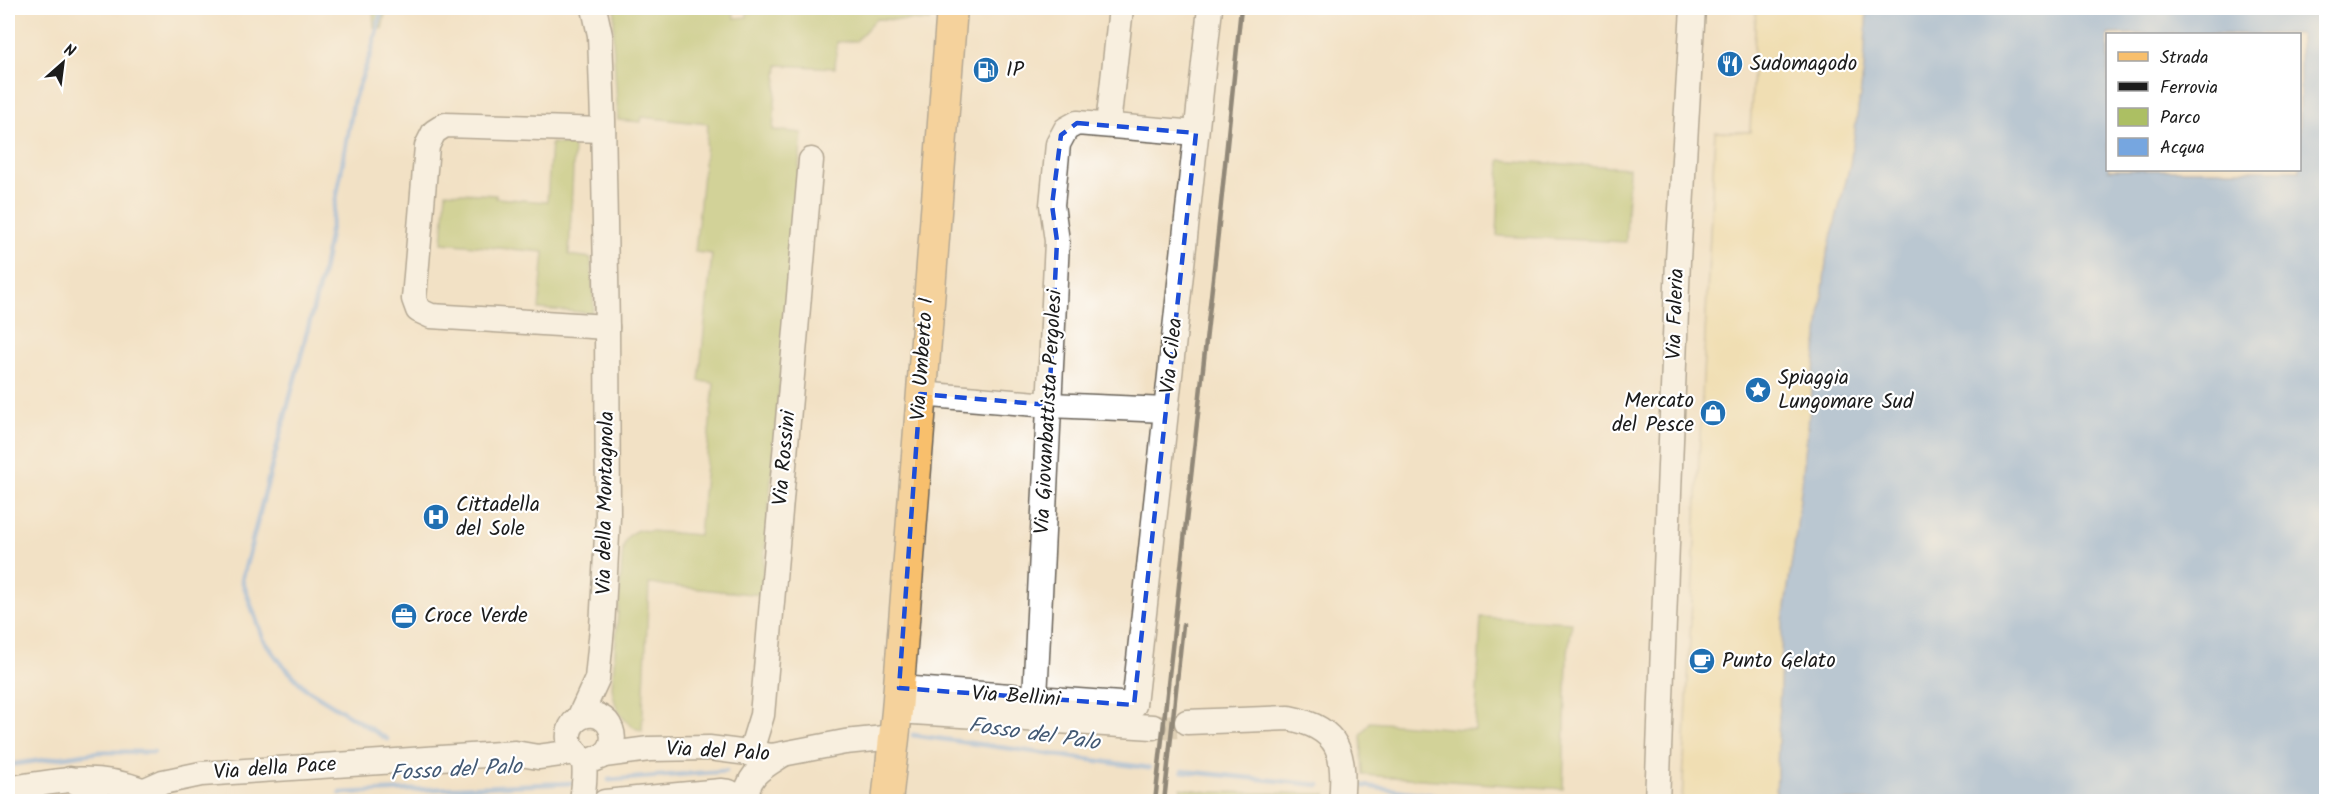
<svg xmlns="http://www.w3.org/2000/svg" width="2334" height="809" viewBox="0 0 2334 809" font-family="Kalam,sans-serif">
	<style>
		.green { fill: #acbf63; stroke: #646e40; stroke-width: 1.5 }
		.sand { fill: #eeda9e; stroke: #857b5d; stroke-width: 1.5 }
		.water { fill: #76a6e0; stroke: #49617e; stroke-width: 1.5; fill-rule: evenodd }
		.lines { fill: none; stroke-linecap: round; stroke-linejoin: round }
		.stream { stroke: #76a6e0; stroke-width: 5 }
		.minor-tunnel { stroke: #c7baa3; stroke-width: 24; stroke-dasharray: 24 12; stroke-linecap: butt }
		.minor-casing { stroke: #676157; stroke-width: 27 }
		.major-casing { stroke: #676157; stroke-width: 33 }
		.minor { stroke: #fff; stroke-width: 24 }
		.major { stroke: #f8bf6c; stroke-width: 30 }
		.rail { stroke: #1c1c1c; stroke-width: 4.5 }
		.marked { fill: none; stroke: #1d4ed8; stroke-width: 4.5; stroke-dasharray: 12 8; stroke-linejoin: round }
		.labels { text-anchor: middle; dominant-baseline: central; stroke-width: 4.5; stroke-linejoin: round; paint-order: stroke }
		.poi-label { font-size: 21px; fill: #1c1c1c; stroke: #fff; text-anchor: start }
		.street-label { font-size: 21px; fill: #1c1c1c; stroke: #fff }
		.water-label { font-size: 22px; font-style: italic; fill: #445a74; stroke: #fff }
	</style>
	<rect width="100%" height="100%" fill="#fff"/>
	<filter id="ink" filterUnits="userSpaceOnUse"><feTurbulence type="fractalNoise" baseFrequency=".0167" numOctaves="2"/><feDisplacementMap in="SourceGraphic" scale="12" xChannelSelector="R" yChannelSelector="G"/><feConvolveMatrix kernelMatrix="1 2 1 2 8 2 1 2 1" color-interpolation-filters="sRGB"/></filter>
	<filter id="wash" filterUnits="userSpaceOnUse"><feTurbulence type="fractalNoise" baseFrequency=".008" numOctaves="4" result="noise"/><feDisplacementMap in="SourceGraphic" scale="24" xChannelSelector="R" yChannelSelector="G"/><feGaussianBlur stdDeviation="1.35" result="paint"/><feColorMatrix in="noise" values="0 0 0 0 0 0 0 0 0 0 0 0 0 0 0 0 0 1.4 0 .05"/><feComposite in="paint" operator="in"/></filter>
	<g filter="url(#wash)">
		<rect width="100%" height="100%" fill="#f2e1c5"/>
		<g class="green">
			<polygon points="373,8 386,8 382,29 374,28"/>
			<path d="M615,8H733L734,18L747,17V8H931L930,21L876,19L856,41L837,42L835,68L778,65L773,130L802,133L761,595L649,584L642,731C622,724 614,707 612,687L623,549C625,539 628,534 638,530L699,535L714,383L699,381L712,254L695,252L708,124L642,117L641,122L618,120L613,40Z"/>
			<polygon points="551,143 571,145 574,148 569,255 591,258 594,307 591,313 539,309 544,252 442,243 446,192 496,195 496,198 547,202"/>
			<polygon points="1500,160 1629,168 1626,242 1497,236"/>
			<polygon points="1481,617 1572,622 1567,661 1563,789 1363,775 1361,735 1370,722 1475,730"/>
			<polygon points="1181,788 1209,792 1326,794 1325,801 1179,801"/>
		</g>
		<polygon class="sand" points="1756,8 1867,8 1864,68 1850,165 1827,254 1797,526 1782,628 1776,801 1682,802 1715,132 1750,132"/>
		<path class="water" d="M1867,8H2326V801H1776L1782,628L1797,526L1827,254L1850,165L1864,68ZM2108,34H2300V170H2108Z"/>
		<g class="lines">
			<g class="stream">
				<polyline points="380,8 380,18 371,53 354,99 323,271 242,580 263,639 281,663 305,688 387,739"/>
				<polyline points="913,735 1149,768"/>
				<polyline points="8,765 99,752 154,752"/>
				<polyline points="1182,771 1319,785"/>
				<polyline points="609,780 726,771"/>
				<polyline points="1357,785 1484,802"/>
				<polyline points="340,793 573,783"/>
			</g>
		</g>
	</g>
	<g filter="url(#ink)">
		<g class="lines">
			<polyline class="minor-tunnel" points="1153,727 1186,726"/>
			<defs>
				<g id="minor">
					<polyline points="1108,125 1121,8"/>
					<polyline points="603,130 445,125 434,132 427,146 414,299 418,310 431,316 607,327"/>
					<polyline points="920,394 1049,405 1166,410"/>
					<polyline points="899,688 1134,705 1210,8"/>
					<polyline points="1035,698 1057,241 1052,205 1058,144 1066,129 1077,123 1196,133"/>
					<polyline points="897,711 1153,727"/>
					<polyline points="579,718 597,679 602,628 608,517 607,327 603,120 600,35 594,8"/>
					<path d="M1187,722L1289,718C1340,728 1346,754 1341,802"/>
					<polyline points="750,754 762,715 811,160"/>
					<polyline points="604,755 649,749 709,748 772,756 845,742 894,737"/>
					<polyline points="70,779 90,790 99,802"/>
					<path d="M8,789C56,781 94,772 142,790"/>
					<polyline points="118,802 163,782 201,774 515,753 538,757 575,752"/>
					<path d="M582,802C583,790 586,775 584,764C582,757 577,755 573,749C565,738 569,723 581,717C610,704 628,749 595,759"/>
					<polyline points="605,802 721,791 729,792 745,800"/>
					<path d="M745,802C748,774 760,769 782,755"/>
					<polyline points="1657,802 1678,260 1693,8"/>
				</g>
				<polyline id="major" points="887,802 897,711 952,8"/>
			</defs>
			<use href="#minor" class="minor-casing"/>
			<use href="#major" class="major-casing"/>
			<use href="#minor" class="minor"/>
			<use href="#major" class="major"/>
			<g class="rail">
				<polyline points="1155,802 1218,233 1241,8"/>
				<polyline points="1164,802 1183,625"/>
			</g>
		</g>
	</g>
	<path d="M0 0H2334V809H0ZM1077,123L1196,133L1134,705L899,688L920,394L1049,405L1057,241L1052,205L1061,135Z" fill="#f2e1c5" fill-opacity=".55" fill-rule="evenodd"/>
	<path class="marked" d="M1077,123L1196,133L1134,705L899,688L920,394L1049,405L1057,241L1052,205L1061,135Z"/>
	<defs>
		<symbol id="restaurant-disc" viewBox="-11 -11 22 22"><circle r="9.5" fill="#1f6fb2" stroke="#fff"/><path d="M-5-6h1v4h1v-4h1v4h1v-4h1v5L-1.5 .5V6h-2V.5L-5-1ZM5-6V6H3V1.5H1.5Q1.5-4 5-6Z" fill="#fff"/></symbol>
		<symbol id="fuel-disc" viewBox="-11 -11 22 22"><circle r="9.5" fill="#1f6fb2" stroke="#fff"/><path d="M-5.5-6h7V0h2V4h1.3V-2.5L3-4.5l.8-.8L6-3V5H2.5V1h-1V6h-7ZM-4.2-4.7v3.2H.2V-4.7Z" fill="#fff"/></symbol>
		<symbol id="sight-disc" viewBox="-11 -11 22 22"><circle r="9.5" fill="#1f6fb2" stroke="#fff"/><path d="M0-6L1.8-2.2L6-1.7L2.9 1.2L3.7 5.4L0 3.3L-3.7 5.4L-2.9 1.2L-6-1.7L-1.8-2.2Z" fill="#fff"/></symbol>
		<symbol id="shop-disc" viewBox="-11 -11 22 22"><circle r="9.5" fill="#1f6fb2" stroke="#fff"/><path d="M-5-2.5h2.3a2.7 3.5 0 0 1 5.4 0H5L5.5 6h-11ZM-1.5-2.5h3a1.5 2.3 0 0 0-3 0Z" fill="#fff"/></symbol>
		<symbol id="hospital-disc" viewBox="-11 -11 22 22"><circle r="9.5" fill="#1f6fb2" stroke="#fff"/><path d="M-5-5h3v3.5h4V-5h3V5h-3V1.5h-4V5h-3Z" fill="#fff"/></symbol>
		<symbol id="office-disc" viewBox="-11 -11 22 22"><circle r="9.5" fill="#1f6fb2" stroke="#fff"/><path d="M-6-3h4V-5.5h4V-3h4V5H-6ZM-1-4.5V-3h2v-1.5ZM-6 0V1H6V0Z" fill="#fff"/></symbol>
		<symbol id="cafe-disc" viewBox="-11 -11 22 22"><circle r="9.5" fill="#1f6fb2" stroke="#fff"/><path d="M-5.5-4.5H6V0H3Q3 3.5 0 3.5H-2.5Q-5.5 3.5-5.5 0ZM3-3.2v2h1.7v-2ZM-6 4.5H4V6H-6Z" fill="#fff"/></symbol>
	</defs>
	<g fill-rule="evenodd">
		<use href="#restaurant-disc" x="1715" y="49" width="30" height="30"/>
		<use href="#fuel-disc" x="971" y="55" width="30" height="30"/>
		<use href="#sight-disc" x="1743" y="375" width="30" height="30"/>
		<use href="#shop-disc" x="1698" y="398" width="30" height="30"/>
		<use href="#hospital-disc" x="421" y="502" width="30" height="30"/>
		<use href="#office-disc" x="389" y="601" width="30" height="30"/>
		<use href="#cafe-disc" x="1687" y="646" width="30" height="30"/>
	</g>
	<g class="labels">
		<g class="poi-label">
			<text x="1750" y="64">Sudomagodo</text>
			<text x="1006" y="70">IP</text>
			<text x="1778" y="378">Spiaggia<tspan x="1778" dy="24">Lungomare Sud</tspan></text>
			<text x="1694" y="401" text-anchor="end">Mercato<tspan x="1694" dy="24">del Pesce</tspan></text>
			<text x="456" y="505">Cittadella<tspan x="456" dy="24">del Sole</tspan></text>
			<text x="424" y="616">Croce Verde</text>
			<text x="1722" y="661">Punto Gelato</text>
		</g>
		<g class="street-label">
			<text transform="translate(1676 314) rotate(-88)">Via Faleria</text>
			<text transform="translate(1172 356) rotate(-84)">Via Cilea</text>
			<text transform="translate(923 359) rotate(-86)">Via Umberto I</text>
			<text transform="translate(1049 412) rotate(-87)">Via Giovanbattista Pergolesi</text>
			<text transform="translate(785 458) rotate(-85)">Via Rossini</text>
			<text transform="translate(606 503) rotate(-89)">Via della Montagnola</text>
			<text transform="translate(1016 697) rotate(4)">Via Bellini</text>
			<text transform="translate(718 752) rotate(3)">Via del Palo</text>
			<text transform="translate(275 769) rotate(-4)">Via della Pace</text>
		</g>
		<g class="water-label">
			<text transform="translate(1034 735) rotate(8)">Fosso del Palo</text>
			<text transform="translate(456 771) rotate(-3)">Fosso del Palo</text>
		</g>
	</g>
	<rect width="2334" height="809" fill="none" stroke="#fff" stroke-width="30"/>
	<rect x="2106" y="33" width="195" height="138" fill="#ffffff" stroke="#a4a4a4" stroke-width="1.5"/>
	<rect x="2118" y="52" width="30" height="9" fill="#f8bf6c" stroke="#a4a4a4" stroke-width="1.5"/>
	<text x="2160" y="63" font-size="18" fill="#1c1c1c">Strada</text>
	<rect x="2118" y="82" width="30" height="9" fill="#1c1c1c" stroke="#a4a4a4" stroke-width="1.5"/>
	<text x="2160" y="93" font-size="18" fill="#1c1c1c">Ferrovia</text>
	<rect x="2118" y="108" width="30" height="18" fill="#acbf63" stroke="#a4a4a4" stroke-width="1.5"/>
	<text x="2160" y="123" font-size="18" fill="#1c1c1c">Parco</text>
	<rect x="2118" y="138" width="30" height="18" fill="#76a6e0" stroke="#a4a4a4" stroke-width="1.5"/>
	<text x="2160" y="153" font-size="18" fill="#1c1c1c">Acqua</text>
	<g transform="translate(63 63) rotate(28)" stroke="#ffffff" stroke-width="4.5" paint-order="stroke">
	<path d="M0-4.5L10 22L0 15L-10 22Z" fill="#1c1c1c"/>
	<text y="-9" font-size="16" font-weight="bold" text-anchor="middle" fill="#1c1c1c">N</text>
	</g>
</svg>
